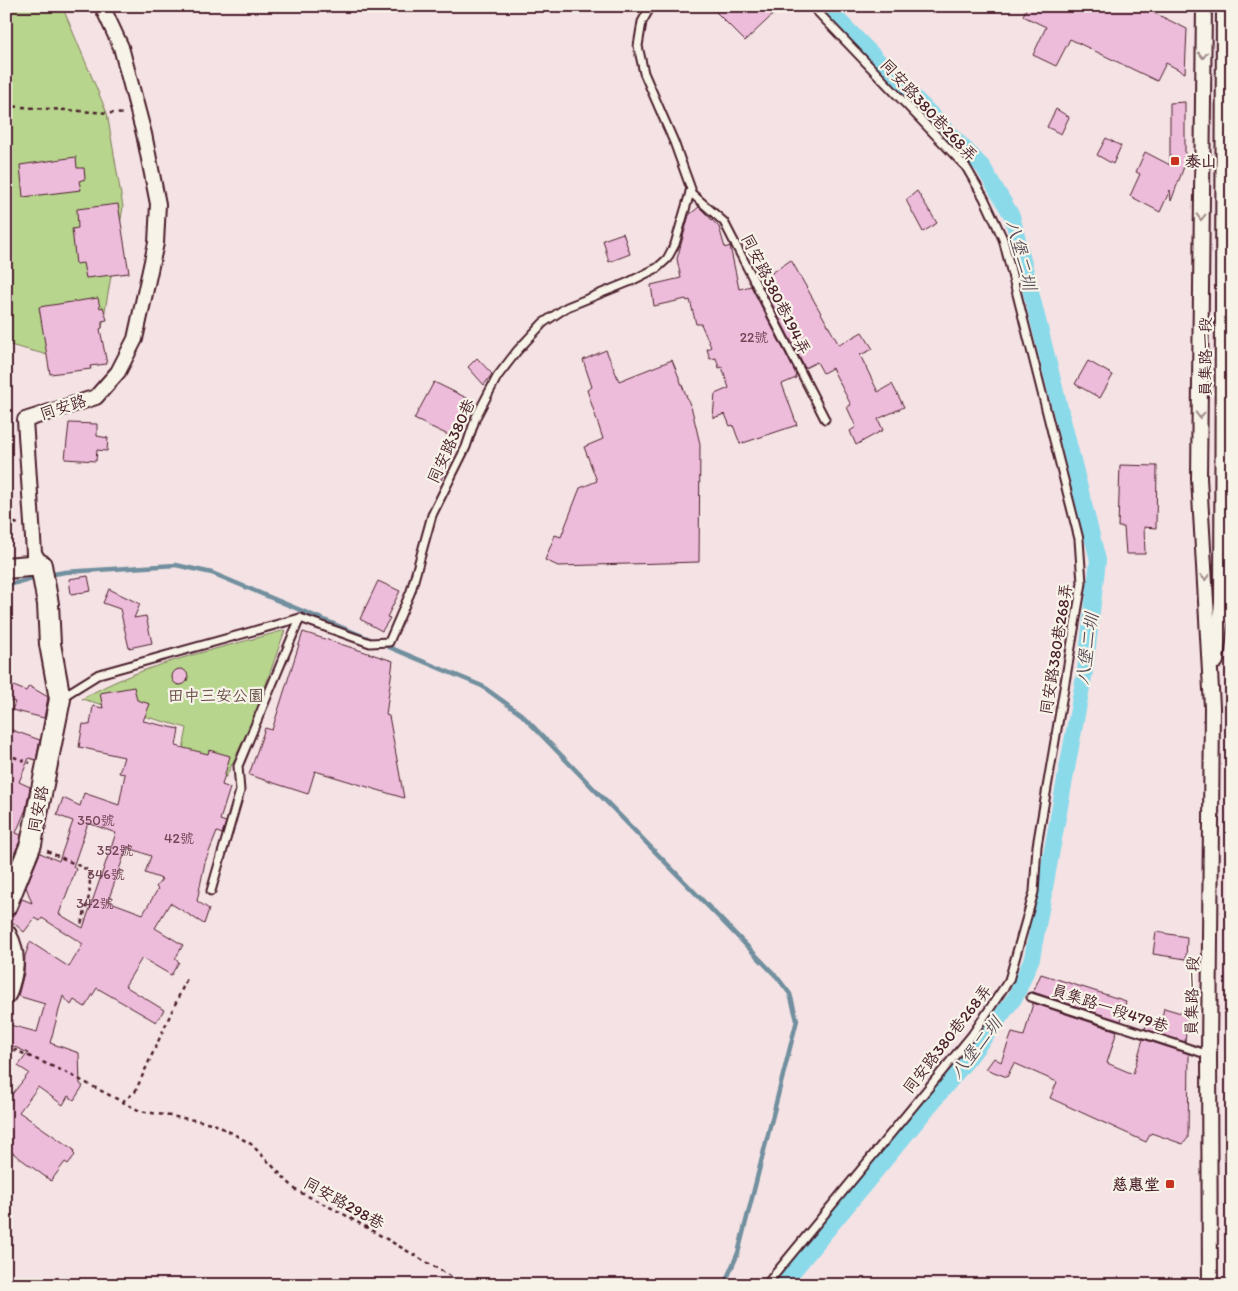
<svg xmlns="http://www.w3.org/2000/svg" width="1238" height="1291" viewBox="0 0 1238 1291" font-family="Itim,'LXGW WenKai TC',sans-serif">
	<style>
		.green { fill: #b7d58d; stroke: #807a5c }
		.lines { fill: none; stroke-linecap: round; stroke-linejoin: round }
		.stream { stroke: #718f9e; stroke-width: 4.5 }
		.canal { stroke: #8bdaea; stroke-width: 16 }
		.building { fill: #edbcdb; stroke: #4a1f2b; fill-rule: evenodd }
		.lane-casing { stroke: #4a1f2b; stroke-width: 11 }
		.street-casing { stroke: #4a1f2b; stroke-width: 18 }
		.secondary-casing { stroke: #4a1f2b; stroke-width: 24 }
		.path { stroke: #4a1f2b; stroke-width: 2.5; stroke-dasharray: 4 4; stroke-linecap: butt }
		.lane { stroke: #f7f3e8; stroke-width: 7 }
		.street { stroke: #f7f3e8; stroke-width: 14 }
		.secondary { stroke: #f7f3e8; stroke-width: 20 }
		.oneway { stroke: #a0898a }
		.poi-dot { fill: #c8321e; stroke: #f7f3e8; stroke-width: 2 }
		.labels { text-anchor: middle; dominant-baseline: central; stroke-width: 4.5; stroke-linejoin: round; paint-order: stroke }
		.number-label { font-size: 14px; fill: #734657 }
		.street-label { font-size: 16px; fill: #4a1f2b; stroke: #f7f3e8 }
		.poi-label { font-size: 16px; font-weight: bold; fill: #4a1f2b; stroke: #f7f3e8; text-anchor: start }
		.park-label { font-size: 16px; fill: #654c44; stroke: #f7f3e8 }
		.water-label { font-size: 18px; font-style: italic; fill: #5a4e5b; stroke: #f7f3e8 }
	</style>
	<rect width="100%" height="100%" fill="#f4e2e4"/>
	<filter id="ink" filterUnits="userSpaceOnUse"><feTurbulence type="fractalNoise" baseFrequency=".02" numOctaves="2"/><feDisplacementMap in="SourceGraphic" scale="10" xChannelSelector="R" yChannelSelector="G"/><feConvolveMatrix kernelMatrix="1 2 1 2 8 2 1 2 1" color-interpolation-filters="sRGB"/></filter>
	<g filter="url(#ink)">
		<g class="green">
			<polygon points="6,6 62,6 107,113 123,207 102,328 48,355 6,344"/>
			<path d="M285,630L254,718L226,777L180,765L187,728L82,699C142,663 217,650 285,630Z"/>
		</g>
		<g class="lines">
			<g class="stream">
				<polyline points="48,575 65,572 176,565 212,573 482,686 522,715 777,977 790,994 797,1020 738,1253 724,1285"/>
				<polyline points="6,585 38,578"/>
			</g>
			<polyline class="canal" points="782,1285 970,1057 1016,996 1032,958 1085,671 1098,560 1012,216 983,167 825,6"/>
		</g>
		<g class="building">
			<polygon points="710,6 782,6 745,41"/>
			<polygon points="1027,6 1140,6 1187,29 1185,73 1166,63 1157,81 1070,39 1056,66 1033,55 1046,27 1023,16"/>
			<polygon points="1185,102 1185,164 1171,201 1170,190 1160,212 1130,196 1140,174 1136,172 1145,152 1170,165 1170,103"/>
			<polygon points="1056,109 1069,117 1061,134 1047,127"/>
			<polygon points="1106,138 1121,146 1113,164 1097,155"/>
			<polygon points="76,157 77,168 84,168 85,179 79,181 81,190 23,197 20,165"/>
			<polygon points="917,191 937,223 923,232 906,200"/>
			<polygon points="118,204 129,273 86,278 83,263 76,264 72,229 78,228 77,209"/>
			<polygon points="699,207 719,227 725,248 730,246 739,289 751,286 795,372 796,378 782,384 797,425 740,444 733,425 730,426 725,414 713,418 715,394 729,388 722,367 719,368 716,358 710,359 707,349 711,347 701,324 696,324 690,300 687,301 686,299 654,306 651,285 681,278 677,259 689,215"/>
			<polygon points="623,233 630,254 609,262 603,240"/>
			<polygon points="791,260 839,345 862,332 873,349 860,355 878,392 892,384 904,407 878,419 883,430 856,445 850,431 856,427 847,407 851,405 832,368 823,373 817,362 805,368 761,283 764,282 763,279"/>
			<polygon points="98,298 100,308 103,307 107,320 102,321 102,328 100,329 107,364 90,366 91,369 50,374 39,307"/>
			<polygon points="606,350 619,381 672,360 692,410 700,444 699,562 558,566 545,560 555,535 561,537 580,488 597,481 584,447 603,439 587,390 592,387 583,360"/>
			<polygon points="477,358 492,374 484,385 468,367"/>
			<polygon points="1088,361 1113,375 1100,398 1075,384"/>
			<polygon points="434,382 475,402 457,439 414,419"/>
			<polygon points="69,423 97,424 97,436 108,438 107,451 97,450 96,461 65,459"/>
			<polygon points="437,461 448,467 441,480 430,474"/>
			<polygon points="1120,465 1157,466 1156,528 1144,527 1145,554 1126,554 1124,527 1118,527"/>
			<polygon points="88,576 91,591 71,594 69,579"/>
			<polygon points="378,581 400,591 387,617 390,618 382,631 360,619"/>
			<polygon points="109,589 140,604 134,618 146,616 152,643 129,648 120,609 103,603"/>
			<polygon points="303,632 393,661 386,715 389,716 404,798 315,771 308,794 249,775 265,728 272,730"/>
			<circle cx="180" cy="677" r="8"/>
			<polygon points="6,683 26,691 29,686 48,697 44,718 12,710 15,702 6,699"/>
			<path d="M134,687L137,700L150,704L143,721L179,729L176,746L208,754L209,750L230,756L222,785L230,788L220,820L226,822L222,834L217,832L205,862L197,901L209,909L204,924L170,903L155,928L183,945L175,959L179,962L171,975L142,958L125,986L164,1010L156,1022L97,988L85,1007L74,1000L71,1005L63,996L50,1043L79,1053L80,1084L83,1086L74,1100L68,1096L63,1105L38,1087L19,1112L74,1150L73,1153L75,1155L68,1164L65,1162L51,1181L6,1148V1102L29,1073L18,1066L28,1053L6,1043V1024L37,1032L45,1004L18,996L24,973L25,956L30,942L69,967L83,944L42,918L40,921L35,918L24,932L8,918L17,911L22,899L32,903L26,887L40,853L59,861L73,821L57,815L63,798L80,806L84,793L119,805L125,774L119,773L124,757L79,747L83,724L90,725L93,706L103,708L100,693ZM88,823L116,833L83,928L59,914L76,869L73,867ZM127,847L151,856L145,873L162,879L156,887L158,889L143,914L108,901Z"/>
			<polygon points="6,728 40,740 36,760 29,758 19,782 30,787 26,809 16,833 21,835 20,841 11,861 6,859"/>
			<polygon points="1156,932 1187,937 1186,959 1153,954"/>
			<polygon points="1041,974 1126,1001 1121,1021 1033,992"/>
			<polygon points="1033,1003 1117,1031 1107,1063 1133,1074 1143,1039 1189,1054 1188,1138 1183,1144 1151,1133 1146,1142 1050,1098 1057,1082 1014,1063 1007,1077 986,1069 994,1058 1001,1062 1012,1033 1024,1036"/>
			<polygon points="1164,1008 1188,1015 1185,1042 1145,1029 1148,1019 1161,1022"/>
		</g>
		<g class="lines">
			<defs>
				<g id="lane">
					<polyline points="690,192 724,222 825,419"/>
					<polyline points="62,697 99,674 300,618 370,643 389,642 411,591 432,515 466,447 476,417 497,377 517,351 543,323 567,307 629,282 657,268 667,259 675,244 691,189 674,142 644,73 638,46 642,22 651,6"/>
					<polyline points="211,891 240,791 238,766 300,618"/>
					<polyline points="1031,997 1209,1055"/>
					<polyline points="766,1285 972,1035 1009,980 1034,892 1037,846 1082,583 1079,539 1003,239 984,198 966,167 812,6"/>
				</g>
				<g id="street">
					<polyline points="1204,6 1199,478 1212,707 1209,1055 1210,1285"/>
					<polyline points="41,565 34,553 25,420 96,397 118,372 135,339 156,243 158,204 144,134 121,47 102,6"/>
					<polyline points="1216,661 1222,603 1224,6"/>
				</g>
				<g id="secondary">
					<polyline points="6,568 41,565 48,604 50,644 60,699 31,844 6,906"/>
					<path d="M6,935C17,955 13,972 6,993"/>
				</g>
			</defs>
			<use href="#lane" class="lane-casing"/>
			<use href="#street" class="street-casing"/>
			<use href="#secondary" class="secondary-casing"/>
			<g class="path">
				<polyline points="6,10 11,6"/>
				<polyline points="6,106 124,114"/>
				<polyline points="6,216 7,216"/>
				<polyline points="6,521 19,524"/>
				<polyline points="6,754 30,763"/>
				<path d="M47,851L88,870C93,890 87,905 81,924"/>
				<polyline points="6,1046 65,1072 140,1111 212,1123 232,1133 251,1144 297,1191 340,1212 452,1277"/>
				<polyline points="122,1102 135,1092 188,976"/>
			</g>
			<use href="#lane" class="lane"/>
			<use href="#street" class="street"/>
			<use href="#secondary" class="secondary"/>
		</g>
		<defs><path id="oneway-chevron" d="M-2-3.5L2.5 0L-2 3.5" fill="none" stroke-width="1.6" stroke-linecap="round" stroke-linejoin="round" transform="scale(1.25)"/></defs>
		<g class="oneway">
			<use href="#oneway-chevron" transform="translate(1203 55) rotate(90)"/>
			<use href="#oneway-chevron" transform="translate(1201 217) rotate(91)"/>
			<use href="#oneway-chevron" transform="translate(1200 415) rotate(91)"/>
			<use href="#oneway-chevron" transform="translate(1205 577) rotate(87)"/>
		</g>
	</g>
	<g class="poi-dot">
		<rect x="1170" y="156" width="10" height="10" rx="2.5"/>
		<rect x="1165" y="1179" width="10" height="10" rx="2.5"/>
	</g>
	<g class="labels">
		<g class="number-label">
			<text x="754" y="337">22號</text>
			<text x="96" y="820">350號</text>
			<text x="179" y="838">42號</text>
			<text x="115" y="850">352號</text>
			<text x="106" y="874">346號</text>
			<text x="95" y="903">342號</text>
		</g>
		<g class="street-label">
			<text transform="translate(929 110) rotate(47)">同安路380巷268弄</text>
			<text transform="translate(776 294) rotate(63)">同安路380巷194弄</text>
			<text transform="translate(1205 357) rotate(-90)">員集路一段</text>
			<text transform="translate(63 407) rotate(-18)">同安路</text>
			<text transform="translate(451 441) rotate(-65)">同安路380巷</text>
			<text transform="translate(1056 649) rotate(-81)">同安路380巷268弄</text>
			<text transform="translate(38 809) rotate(-79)">同安路</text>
			<text transform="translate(1192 996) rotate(-89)">員集路一段</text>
			<text transform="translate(1110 1008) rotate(18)">員集路一段479巷</text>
			<text transform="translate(947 1039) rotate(-52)">同安路380巷268弄</text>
			<text transform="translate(344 1203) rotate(29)">同安路298巷</text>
		</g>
		<g class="poi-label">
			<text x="1185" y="161">泰山</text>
			<text x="1160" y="1184" text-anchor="end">慈惠堂</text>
		</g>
		<g class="park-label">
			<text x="216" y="695">田中三安公園</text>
		</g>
		<g class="water-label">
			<text transform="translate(1021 255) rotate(75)">八堡二圳</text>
			<text transform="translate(1087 649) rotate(-82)">八堡二圳</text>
			<text transform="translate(976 1048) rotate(-52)">八堡二圳</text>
		</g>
	</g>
	<rect width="1238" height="1291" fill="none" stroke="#f7f3e8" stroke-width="25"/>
	<rect x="12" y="12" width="1213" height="1266" fill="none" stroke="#4a1f2b" stroke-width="2" filter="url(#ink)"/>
</svg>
